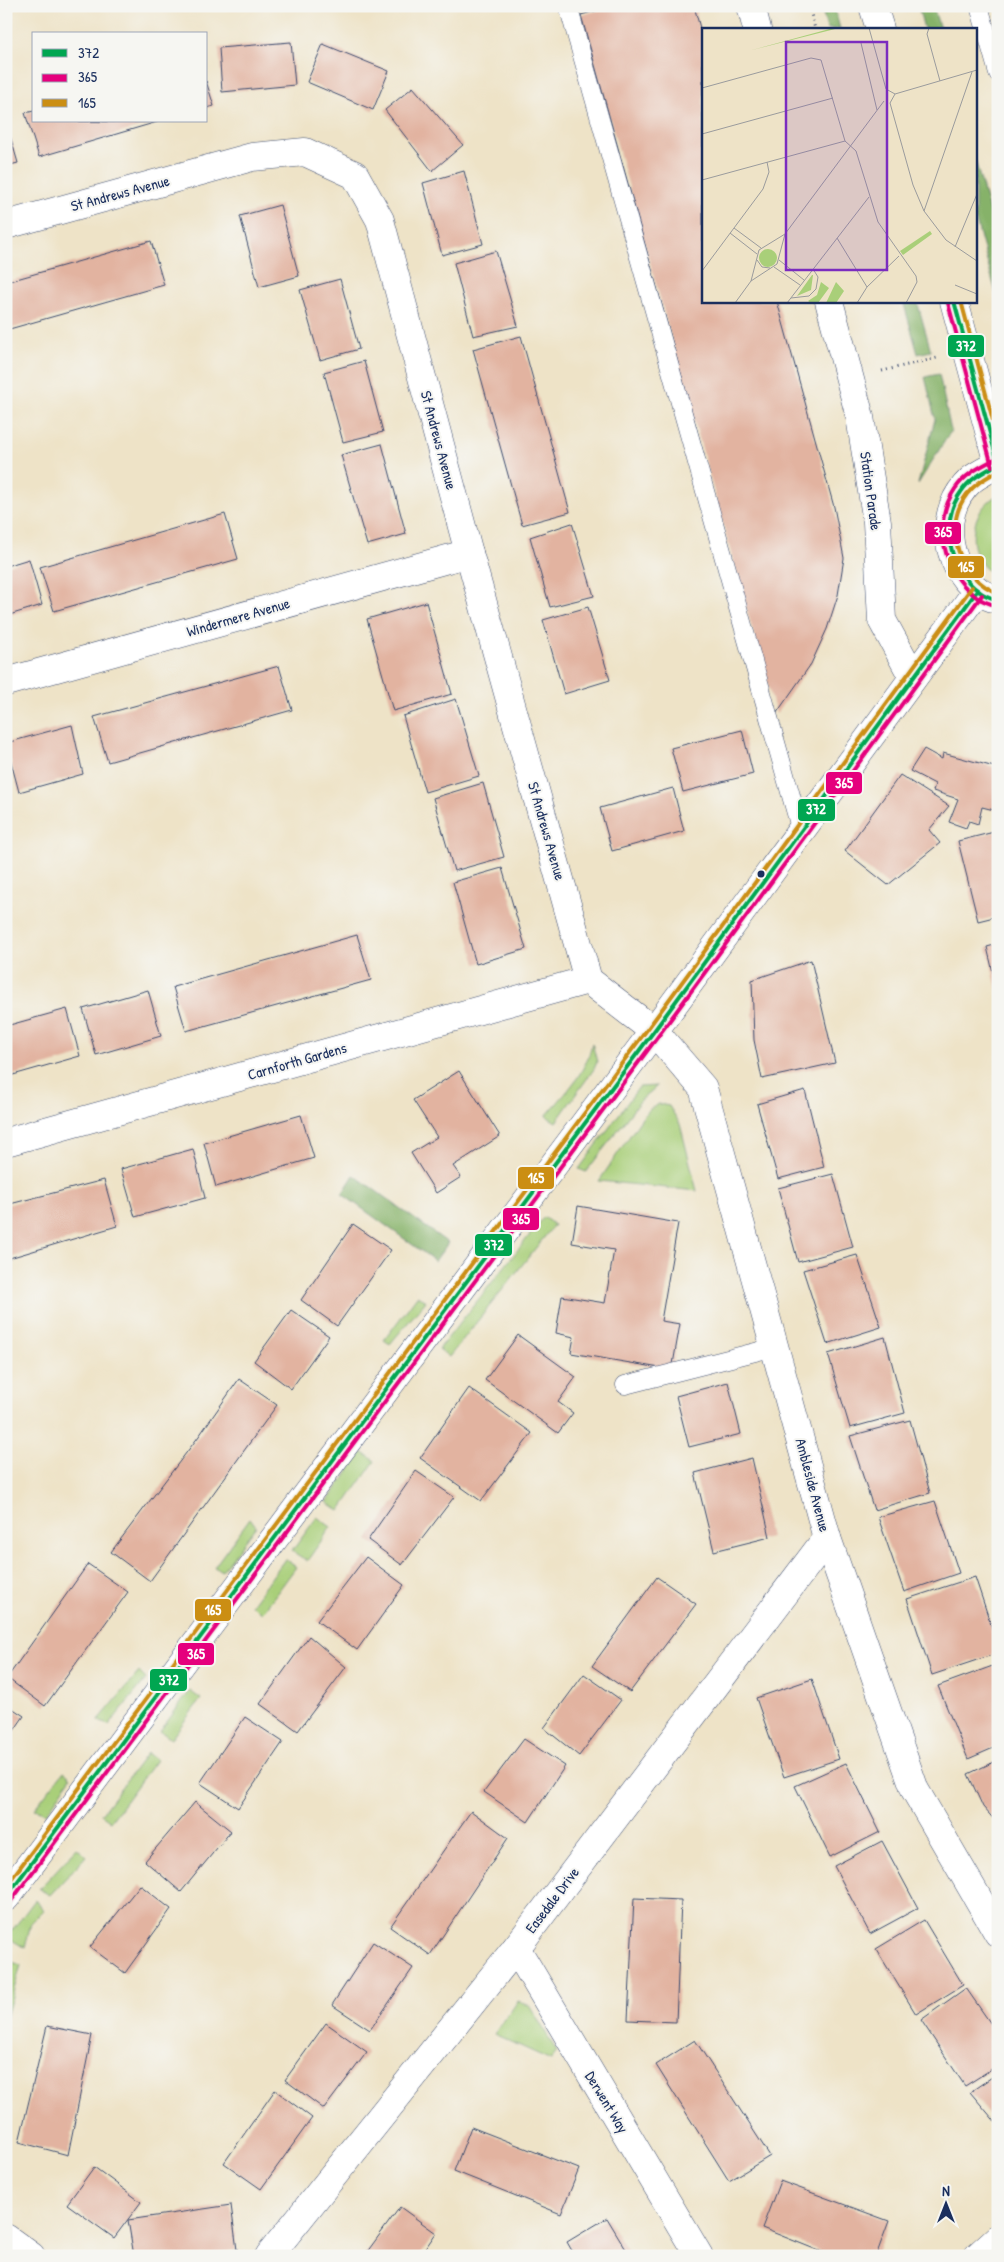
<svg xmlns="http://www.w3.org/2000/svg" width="1004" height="2262" viewBox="0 0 1004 2262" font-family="'Patrick Hand',sans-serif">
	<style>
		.green { fill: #a9cf79; stroke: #627f6c }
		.forest { fill: #86b269; stroke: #507064 }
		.building { fill: #e2b3a0 }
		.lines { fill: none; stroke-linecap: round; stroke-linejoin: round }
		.service-casing { stroke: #3b4a6e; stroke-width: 19 }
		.minor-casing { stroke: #3b4a6e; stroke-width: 29 }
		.tertiary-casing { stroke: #3b4a6e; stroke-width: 29 }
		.path { stroke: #3b4a6e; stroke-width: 3; stroke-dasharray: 1 4; stroke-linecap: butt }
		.service { stroke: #fff; stroke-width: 18 }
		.minor { stroke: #fff; stroke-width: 28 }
		.tertiary { stroke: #fff; stroke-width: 28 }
		.bus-1-casing { stroke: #f6f6f2; stroke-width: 8 }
		.bus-2-casing { stroke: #f6f6f2; stroke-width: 8 }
		.bus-3-casing { stroke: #f6f6f2; stroke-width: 8 }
		.bus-1 { stroke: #00a651; stroke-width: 4 }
		.bus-2 { stroke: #e5007d; stroke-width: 4 }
		.bus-3 { stroke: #cb8e13; stroke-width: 4 }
		.bus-dot { fill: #1b2f5e; stroke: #f6f6f2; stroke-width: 2 }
		.labels { text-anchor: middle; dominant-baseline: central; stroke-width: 4; stroke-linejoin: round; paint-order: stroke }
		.street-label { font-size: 15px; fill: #1b2f5e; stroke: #f6f6f2 }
		.inset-road { fill: none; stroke: #9a9b9d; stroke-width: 1 }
		.view { fill: #7b2cbf; fill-opacity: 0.15; stroke: #7b2cbf; stroke-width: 2.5 }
		.inset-edge { fill: none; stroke: #1b2f5e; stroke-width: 2.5 }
		.line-badge { stroke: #f6f6f2; stroke-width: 2 }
		.badge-label { font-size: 14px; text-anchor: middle; font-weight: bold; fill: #fff }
	</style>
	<rect width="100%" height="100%" fill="#f6f6f2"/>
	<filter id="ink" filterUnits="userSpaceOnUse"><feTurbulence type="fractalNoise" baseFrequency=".02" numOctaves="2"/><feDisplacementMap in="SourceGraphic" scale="10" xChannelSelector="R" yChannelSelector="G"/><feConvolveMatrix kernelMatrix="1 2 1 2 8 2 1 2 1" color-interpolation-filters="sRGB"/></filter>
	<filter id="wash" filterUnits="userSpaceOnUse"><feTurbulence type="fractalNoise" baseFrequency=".0096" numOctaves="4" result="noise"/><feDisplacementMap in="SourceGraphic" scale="20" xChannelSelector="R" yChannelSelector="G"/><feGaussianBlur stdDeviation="1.12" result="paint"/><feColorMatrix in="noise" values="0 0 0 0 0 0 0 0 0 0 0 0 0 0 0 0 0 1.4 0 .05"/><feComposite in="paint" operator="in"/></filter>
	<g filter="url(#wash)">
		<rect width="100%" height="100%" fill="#eee3c7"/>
		<g class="green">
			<path d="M998,495V577C964,561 966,512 998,495Z"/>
			<path d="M592,1043L597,1062L594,1069L556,1122L546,1116C566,1092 586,1074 592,1043Z"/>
			<polygon points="657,1086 640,1101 586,1172 579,1169 639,1087"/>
			<polygon points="659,1104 669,1106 680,1124 697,1191 599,1181 642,1118 650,1109"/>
			<polygon points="544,1217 554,1225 449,1357 439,1349"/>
			<polygon points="417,1296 426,1301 390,1344 384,1340"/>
			<polygon points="362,1452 375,1461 340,1511 327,1502"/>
			<polygon points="317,1517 331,1527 307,1561 292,1551"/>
			<polygon points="250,1518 256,1526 222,1571 214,1567"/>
			<polygon points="285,1559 296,1567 262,1613 251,1605"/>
			<polygon points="139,1672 146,1679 109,1725 98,1721"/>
			<polygon points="190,1691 201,1699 171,1739 160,1731"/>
			<polygon points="147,1753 156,1760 111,1821 101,1814"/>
			<polygon points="64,1771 71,1777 47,1813 34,1809"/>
			<polygon points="77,1848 86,1856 50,1895 39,1889"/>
			<polygon points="35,1900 44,1910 31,1923 25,1948 7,1937"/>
			<polygon points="6,1960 21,1965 6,2017"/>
			<polygon points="518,2001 530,2006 557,2052 551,2060 494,2034"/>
		</g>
		<g class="forest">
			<polygon points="821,6 834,6 840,29 827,29"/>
			<polygon points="918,6 933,6 940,29 924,29"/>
			<polygon points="975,160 998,243 998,300 975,217"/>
			<polygon points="903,301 917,301 931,351 918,354"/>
			<polygon points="939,374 951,431 918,484 935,419 925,377"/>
			<polygon points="354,1175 448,1243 435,1261 342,1194"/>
		</g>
		<g id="blocks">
			<g class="building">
				<polygon points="613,6 694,6 703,39 703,301 777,301 834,507 844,558 838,595 827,629 811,664 776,714 581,15"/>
				<polygon points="291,42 295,85 222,92 219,48"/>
				<polygon points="323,44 389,71 373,110 307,82"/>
				<polygon points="206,81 214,106 206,108"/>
				<polygon points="413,87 463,145 432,171 385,110"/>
				<polygon points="34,111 34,121 157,122 39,157 25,113"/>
				<polygon points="6,122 18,163 6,166"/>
				<polygon points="464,171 483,244 442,255 423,183"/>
				<polygon points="280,205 299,276 259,287 240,216"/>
				<polygon points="151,241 164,285 6,330 6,282"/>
				<polygon points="496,251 518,326 473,336 454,263"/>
				<polygon points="340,279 359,349 320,360 300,290"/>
				<polygon points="521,336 570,512 522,525 473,349"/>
				<polygon points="364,361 383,432 343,442 324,372"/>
				<polygon points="382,444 406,534 367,545 341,455"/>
				<polygon points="225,514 238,559 54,611 40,567"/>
				<polygon points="572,523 594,596 550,607 530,537"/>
				<polygon points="29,559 42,605 6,616 6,566"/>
				<polygon points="426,602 452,694 393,711 367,619"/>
				<polygon points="588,607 610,680 564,694 543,620"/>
				<polygon points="279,666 292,710 108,762 94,717"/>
				<polygon points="456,699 479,776 425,792 403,716"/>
				<polygon points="72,725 83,774 19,792 6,743"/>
				<polygon points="742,730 753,774 683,792 671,748"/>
				<polygon points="924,749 942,759 943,753 998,768 998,791 994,810 982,807 978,824 969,821 966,828 949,822 958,799 933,791 935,784 910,771"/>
				<polygon points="900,775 949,806 929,830 940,843 888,885 845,851"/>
				<polygon points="483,783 504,857 454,871 433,798"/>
				<polygon points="673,788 684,831 612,851 600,808"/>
				<polygon points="998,831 998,916 978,921 958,841"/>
				<polygon points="502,868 526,949 476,964 453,882"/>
				<polygon points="357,935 371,980 186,1031 173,987"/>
				<polygon points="998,944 998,989 997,989 987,947"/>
				<polygon points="811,960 835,1063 762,1079 754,1040 752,980"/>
				<polygon points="148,990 161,1036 96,1055 83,1009"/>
				<polygon points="67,1009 80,1056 6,1077 6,1026"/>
				<polygon points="459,1071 500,1136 453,1166 461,1177 436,1193 411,1153 437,1137 413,1100"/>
				<polygon points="805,1090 824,1167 778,1179 757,1104"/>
				<polygon points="301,1115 314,1158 216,1187 204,1143"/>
				<polygon points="193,1149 205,1198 135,1217 121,1169"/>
				<polygon points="833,1174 853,1247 798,1262 778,1188"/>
				<polygon points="104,1180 117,1226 6,1259 6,1205"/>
				<polygon points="578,1206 678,1223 661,1321 680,1324 672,1370 571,1353 574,1337 556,1333 562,1296 605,1303 614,1250 572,1243"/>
				<polygon points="353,1224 391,1250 337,1326 301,1300"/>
				<polygon points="857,1255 881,1327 827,1344 803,1270"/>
				<polygon points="291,1310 329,1336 291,1389 254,1361"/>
				<polygon points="518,1335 576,1377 558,1402 573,1413 558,1433 485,1380"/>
				<polygon points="885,1337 905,1413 850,1428 828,1354"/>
				<polygon points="239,1379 277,1405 150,1581 111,1552 199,1436"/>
				<polygon points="728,1382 741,1434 689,1447 676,1396"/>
				<polygon points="469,1388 532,1433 481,1501 420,1458"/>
				<polygon points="910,1420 930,1493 874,1510 850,1436"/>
				<polygon points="752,1458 770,1537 714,1551 695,1473"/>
				<polygon points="416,1471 454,1497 402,1565 368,1540"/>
				<polygon points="935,1501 959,1573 904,1592 878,1517"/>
				<polygon points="366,1557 404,1585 357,1650 317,1621"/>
				<polygon points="88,1564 128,1592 45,1706 7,1678"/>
				<polygon points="657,1577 696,1604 630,1692 592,1666"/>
				<polygon points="975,1577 998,1646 998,1653 932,1675 907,1599"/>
				<polygon points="309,1636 346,1667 298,1731 260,1704"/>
				<polygon points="998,1664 998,1746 968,1759 938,1686"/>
				<polygon points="584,1674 621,1700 579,1756 544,1728"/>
				<polygon points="812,1679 839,1759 784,1777 756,1698"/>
				<polygon points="6,1704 24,1716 6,1742"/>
				<polygon points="245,1717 283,1742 238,1808 200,1783"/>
				<polygon points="524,1739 565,1766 528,1822 484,1792"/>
				<polygon points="998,1760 998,1824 983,1807 968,1774"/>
				<polygon points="846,1763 880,1832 830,1857 795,1786"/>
				<polygon points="195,1802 231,1831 181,1892 145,1861"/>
				<polygon points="471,1811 508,1838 430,1955 390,1927"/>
				<polygon points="882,1841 918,1908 870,1934 834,1866"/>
				<polygon points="140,1885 171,1909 125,1973 90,1947"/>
				<polygon points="634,1898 681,1900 676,2022 628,2020"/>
				<polygon points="924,1920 963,1985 916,2014 876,1949"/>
				<polygon points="373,1942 413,1968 370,2030 332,2005"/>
				<polygon points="966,1988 998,2034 998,2065 965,2086 921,2020"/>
				<polygon points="326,2023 367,2052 324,2109 285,2080"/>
				<polygon points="47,2026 92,2035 68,2155 19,2142"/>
				<polygon points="695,2040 770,2156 729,2181 656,2065"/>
				<polygon points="998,2073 998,2125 970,2092"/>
				<polygon points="275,2090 312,2118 261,2189 224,2163"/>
				<polygon points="471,2127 579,2169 561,2214 454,2171"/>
				<polygon points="94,2167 141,2202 114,2238 67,2204"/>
				<polygon points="780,2181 889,2221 876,2256 832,2256 762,2228"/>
				<polygon points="231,2205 237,2250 196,2256 134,2256 128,2220"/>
				<polygon points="400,2207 436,2233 420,2256 364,2256"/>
				<polygon points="607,2218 630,2256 575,2256 567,2242"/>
			</g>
		</g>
	</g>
	<g filter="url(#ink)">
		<use href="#blocks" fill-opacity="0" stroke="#3b4a6e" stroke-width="1"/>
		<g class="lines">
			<defs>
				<g id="service">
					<polyline points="568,6 801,831"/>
					<polyline points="979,6 998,73"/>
					<polyline points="625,1385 775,1347"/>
				</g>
				<g id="minor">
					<polyline points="751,6 757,29"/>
					<polyline points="6,225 252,157 305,152 355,175 380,220 469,553 588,980 654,1031 703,1088 827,1538 915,1790 998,1933"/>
					<polyline points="829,301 860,417 877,522 882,620 913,677"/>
					<polyline points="6,682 469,553"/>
					<polyline points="6,1142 588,980"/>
					<polyline points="6,1897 654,1031 977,591"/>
					<polyline points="516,1948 699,2256"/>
					<polyline points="6,2238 31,2256"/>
					<polyline points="269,2256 516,1948 827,1538"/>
					<polyline points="978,2256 998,2238"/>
				</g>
				<g id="tertiary">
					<polyline points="873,6 880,29"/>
					<polyline points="954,301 998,464"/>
					<path d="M998,464C989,469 978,474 971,480C938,510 944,564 977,590C982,595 991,597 998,600"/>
				</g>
			</defs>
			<use href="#service" class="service-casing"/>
			<use href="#minor" class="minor-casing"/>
			<use href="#tertiary" class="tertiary-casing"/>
			<g class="path">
				<polyline points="809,6 815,29"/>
				<polyline points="882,371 937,358"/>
			</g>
			<use href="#service" class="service"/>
			<use href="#minor" class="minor"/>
			<use href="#tertiary" class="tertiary"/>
			<defs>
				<g id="bus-1">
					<polyline points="954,301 998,463"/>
					<path d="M998,464C984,472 970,478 961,492C939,522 949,571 980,592C985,596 992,598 998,600"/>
					<polyline points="6,1897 654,1031 977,591"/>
				</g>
				<g id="bus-2">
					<polyline points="948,303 992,466"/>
					<path d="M995,459C980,467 965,474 955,489C932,523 943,571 975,596C981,601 989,603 996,606"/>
					<polyline points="11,1901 659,1035 982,595"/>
				</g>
				<g id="bus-3">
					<polyline points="961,301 998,439"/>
					<path d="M998,471C986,478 976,483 967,494C941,528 960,579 998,593"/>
					<polyline points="6,1886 649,1027 972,587"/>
				</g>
			</defs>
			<use href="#bus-1" class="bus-1-casing"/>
			<use href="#bus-2" class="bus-2-casing"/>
			<use href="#bus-3" class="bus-3-casing"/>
			<use href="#bus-1" class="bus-1"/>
			<use href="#bus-2" class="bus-2"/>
			<use href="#bus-3" class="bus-3"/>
		</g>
	</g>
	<circle class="bus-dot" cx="761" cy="874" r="4.5"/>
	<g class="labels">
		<g class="street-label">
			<text transform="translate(120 193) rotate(-15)">St Andrews Avenue</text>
			<text transform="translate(439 440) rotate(75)">St Andrews Avenue</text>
			<text transform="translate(871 491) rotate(82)">Station Parade</text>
			<text transform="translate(238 617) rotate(-16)">Windermere Avenue</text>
			<text transform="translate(547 831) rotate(74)">St Andrews Avenue</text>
			<text transform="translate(297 1061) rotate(-16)">Carnforth Gardens</text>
			<text transform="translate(813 1485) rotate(75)">Ambleside Avenue</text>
			<text transform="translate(552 1900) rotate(-53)">Easedale Drive</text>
			<text transform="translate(607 2102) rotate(59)">Derwent Way</text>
		</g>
	</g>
	<g transform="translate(702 28)">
		<rect width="275" height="275" fill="#eee3c7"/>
		<path d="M131,0H137L50,22ZM228,203L230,206L201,227L198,223ZM57 230a9 9 0 1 1 18 0a9 9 0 1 1-18 0ZM111,247L109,262L95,268L110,247ZM119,254L127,260L116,275H109L106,273L115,267ZM134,254L142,263L134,275H124Z" fill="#a9cf79"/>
		<path class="inset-road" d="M167,0L184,61M227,0L225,6L238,53M159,15L175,82M0,60L109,30L119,32L143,113L154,123L176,194L214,248L215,254L204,275M184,61L193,66L188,75M193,66L275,42M188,75L211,157L222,183L244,212L275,233M0,106L131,70M0,152L143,113M222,183L270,44M32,200L59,220M28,205L55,226M135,210L165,259M253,219L275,166M55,232L60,239L68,240M77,232L102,252M72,239L98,257M0,243L61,161L67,144L65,134M49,253L57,222L83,206M253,257L275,266M89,270L107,268L114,261L116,249L111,241M33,275L49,253L75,236L83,206L182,73M85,275L167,169M155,275L165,259L197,228"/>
		<path class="view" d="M84,14H185V242H84Z"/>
		<rect width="275" height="275" class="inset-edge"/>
	</g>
	<g class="line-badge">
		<rect x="947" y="334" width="38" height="24" rx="5" fill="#00a651"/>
		<rect x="924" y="521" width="38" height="24" rx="5" fill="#e5007d"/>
		<rect x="947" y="555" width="38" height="24" rx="5" fill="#cb8e13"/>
		<rect x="825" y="771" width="38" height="24" rx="5" fill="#e5007d"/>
		<rect x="797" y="798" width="39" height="24" rx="5" fill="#00a651"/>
		<rect x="517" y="1166" width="38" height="24" rx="5" fill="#cb8e13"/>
		<rect x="502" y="1207" width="38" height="24" rx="5" fill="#e5007d"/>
		<rect x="474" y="1233" width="39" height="24" rx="5" fill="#00a651"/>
		<rect x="194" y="1598" width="38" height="24" rx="5" fill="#cb8e13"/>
		<rect x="177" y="1642" width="38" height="24" rx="5" fill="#e5007d"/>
		<rect x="149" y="1668" width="39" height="24" rx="5" fill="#00a651"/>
	</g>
	<g class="badge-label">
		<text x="966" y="351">372</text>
		<text x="943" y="537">365</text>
		<text x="966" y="572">165</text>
		<text x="844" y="788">365</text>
		<text x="816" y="814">372</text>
		<text x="536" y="1183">165</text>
		<text x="521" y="1224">365</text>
		<text x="494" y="1250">372</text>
		<text x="213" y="1615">165</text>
		<text x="196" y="1659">365</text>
		<text x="169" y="1685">372</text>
	</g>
	<rect width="1004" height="2262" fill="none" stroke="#f6f6f2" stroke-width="25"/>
	<rect x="32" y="32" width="175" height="90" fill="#f6f6f2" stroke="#9ea6b7"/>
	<rect x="42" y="49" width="25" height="8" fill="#00a651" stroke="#9ea6b7"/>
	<text x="78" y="58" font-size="15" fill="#1b2f5e">372</text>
	<rect x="42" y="74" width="25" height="8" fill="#e5007d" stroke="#9ea6b7"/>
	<text x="78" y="82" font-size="15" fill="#1b2f5e">365</text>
	<rect x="42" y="99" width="25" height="8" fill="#cb8e13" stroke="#9ea6b7"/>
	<text x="78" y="108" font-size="15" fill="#1b2f5e">165</text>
	<g transform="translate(946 2204)" stroke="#f6f6f2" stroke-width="4" paint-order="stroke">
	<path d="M0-4L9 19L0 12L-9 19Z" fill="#1b2f5e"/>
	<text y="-8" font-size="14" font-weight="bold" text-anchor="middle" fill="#1b2f5e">N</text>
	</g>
</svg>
